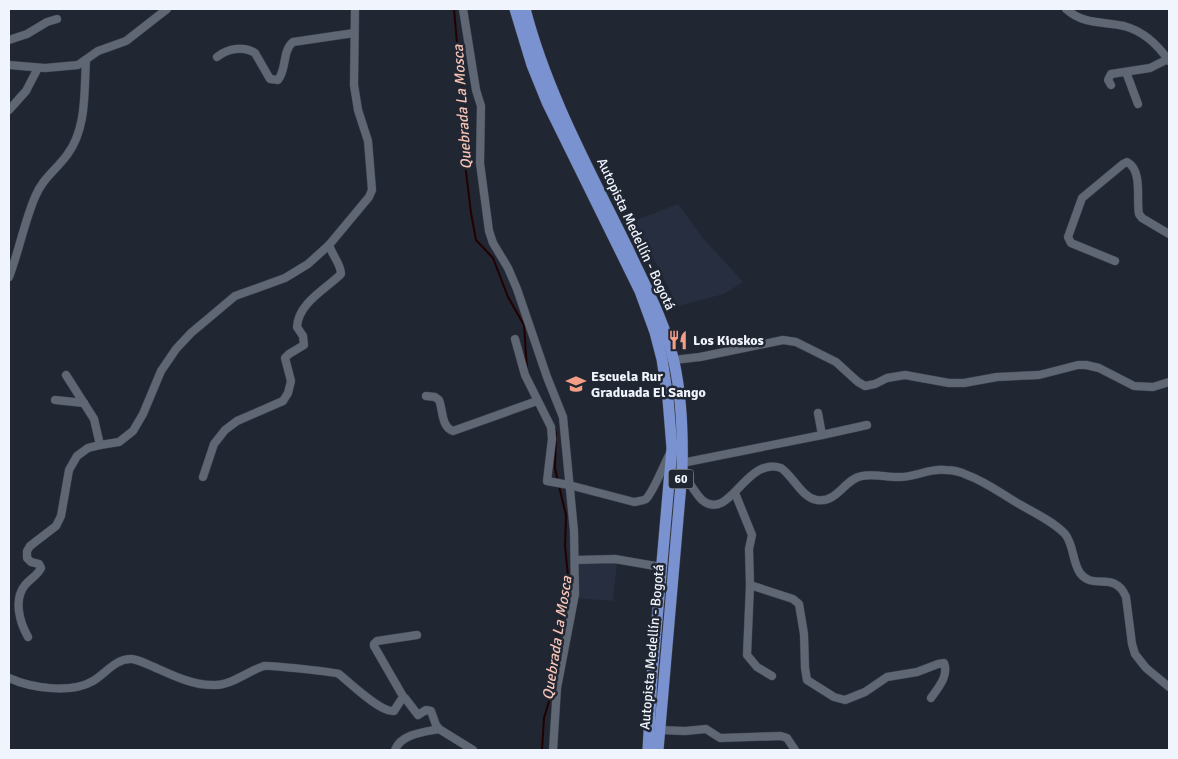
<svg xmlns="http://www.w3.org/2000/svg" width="1178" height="759" viewBox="0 0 1178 759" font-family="Signika,sans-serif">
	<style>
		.built { fill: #272e40 }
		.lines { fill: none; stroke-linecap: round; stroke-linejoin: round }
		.stream { stroke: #230000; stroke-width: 2 }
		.minor-casing { stroke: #3d414c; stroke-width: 9 }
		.highway-casing { stroke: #3d414c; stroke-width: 12 }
		.minor { stroke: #5f6674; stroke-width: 8 }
		.highway { stroke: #7a92d0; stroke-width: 11 }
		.labels { text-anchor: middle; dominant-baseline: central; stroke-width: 5; stroke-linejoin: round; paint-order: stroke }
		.shield { fill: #202632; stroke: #b2b6bf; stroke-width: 1 }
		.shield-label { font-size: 12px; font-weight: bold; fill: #f0f4fc }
		.street-label { font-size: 14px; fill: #f0f4fc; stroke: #202632 }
		.poi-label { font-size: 14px; font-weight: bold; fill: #f0f4fc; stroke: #202632; text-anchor: start }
		.water-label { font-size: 15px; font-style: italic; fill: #f6c3b5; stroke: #202632 }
	</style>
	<rect width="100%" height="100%" fill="#202632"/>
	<g class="built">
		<polygon points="678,204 702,237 743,282 724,294 678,306 634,221"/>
		<polygon points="577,561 617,562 613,601 576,598"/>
	</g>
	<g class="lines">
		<g class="stream">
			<polyline points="454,9 460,78 465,104 461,131 471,213 476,240 493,258 508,297 524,325 527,369"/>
			<polyline points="555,429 556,433 555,468 558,482"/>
			<polyline points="542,750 544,718 550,698 557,632 563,613 568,576 565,546 566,515 559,486"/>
		</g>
		<defs>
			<g id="minor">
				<polyline points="463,9 476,90 481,106 480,163 489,231 493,243 508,268 517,289 547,377 563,417 574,531 575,594 557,688 553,750"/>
				<path d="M1066,9C1084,25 1102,21 1124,26C1143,31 1158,45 1169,61"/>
				<polyline points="9,40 27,34 47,22 57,19"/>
				<path d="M217,57C228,48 244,46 255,53L270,79L278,80C287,69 282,51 293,42L354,33"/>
				<polyline points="9,65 45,68 78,65 98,51 126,41 167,9"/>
				<polyline points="1126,72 1138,104"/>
				<polyline points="1111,85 1108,80 1111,74 1150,68 1168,59"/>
				<polyline points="9,110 26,91 38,68"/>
				<path d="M1115,261L1071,243L1068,237L1082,198L1123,164L1127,162C1143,170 1136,200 1139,214L1142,218L1169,234"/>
				<path d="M9,277C19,251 24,223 35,197C42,179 56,170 67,155C87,129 84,91 86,60"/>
				<path d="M515,339L525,375L551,427L552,439L547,481L569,485L634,502C638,501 643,501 646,499C653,492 664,465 669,455"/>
				<polyline points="674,360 700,357 783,340 796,342 836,362 858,382 865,386 875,384 887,378 905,375 949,383 964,383 997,377 1039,375 1078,365 1086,365 1099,368 1134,386 1153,387 1169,382"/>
				<polyline points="66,375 94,419 100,445"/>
				<path d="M426,396L435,397L439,400C443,409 441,427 453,431L537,401"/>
				<polyline points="55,400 84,403"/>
				<polyline points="822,435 867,425"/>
				<polyline points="682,463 822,435 818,413"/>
				<path d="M682,472C689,481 694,492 702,500C730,523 745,456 781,468C793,476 802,498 817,500C838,503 844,479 862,476C874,473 888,478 900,477C916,477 930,468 945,470C953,470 961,472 967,475C984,481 999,492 1014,501C1030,511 1052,520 1065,534C1074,545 1072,561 1080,573C1093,591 1115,570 1126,597L1132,644L1135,654L1146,668L1169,687"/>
				<path d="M203,477L214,444L225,430L237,421L283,401L288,393L291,381L285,358L289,354L304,345L303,336L297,327C298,303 326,289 341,274C341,264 332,255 329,245"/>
				<path d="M735,493L752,535L749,549L750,585L793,599L799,604L804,634L805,668L807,680L834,697L845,700L865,692L887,677L917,672L938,664L944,663C949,676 938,688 931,698"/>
				<polyline points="575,560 615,559 661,567"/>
				<polyline points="750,585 747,655 757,667 772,676"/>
				<path d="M28,637C20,623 13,600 25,585C30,579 38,575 41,568L39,564L31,562L27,558V551L30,546L56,526L61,516L69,470L77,456L88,448L100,445L119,442L133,431L143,414L161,371L176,349L191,333L235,296L285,278L308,264L329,245L369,197L372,190L368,141L358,110L354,85L355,9"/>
				<path d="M9,678C31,688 71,694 93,681C105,674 116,658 132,659C139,660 147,664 154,667C172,675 194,686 215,685C232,685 248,671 264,666C269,665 335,672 339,674C350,683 381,713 394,711L401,700L405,698L418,715L426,710L431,711L436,725L439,729L473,750"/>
				<polyline points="404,698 374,646 374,644 377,641 417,635"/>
				<polyline points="660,730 685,731 706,729 720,738 781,736 787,738 795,750"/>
				<path d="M395,750C401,734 424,732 439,729"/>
			</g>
			<g id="highway">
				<polyline points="515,9 532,65 547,102 640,291 655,332 662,359 668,399 672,448 652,677 648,750"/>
				<path d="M525,9C547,94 590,171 628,249C645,286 665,322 674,362C682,398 683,435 682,472L658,750"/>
			</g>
		</defs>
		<use href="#minor" class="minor-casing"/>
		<use href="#highway" class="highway-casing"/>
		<use href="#minor" class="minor"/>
		<use href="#highway" class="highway"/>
	</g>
	<defs>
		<symbol id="restaurant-bare" viewBox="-9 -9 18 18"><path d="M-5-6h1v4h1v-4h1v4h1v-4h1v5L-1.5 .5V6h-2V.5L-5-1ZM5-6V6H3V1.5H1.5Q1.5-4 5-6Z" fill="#f49e87" stroke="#202632" stroke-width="2.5" paint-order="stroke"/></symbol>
		<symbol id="school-bare" viewBox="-9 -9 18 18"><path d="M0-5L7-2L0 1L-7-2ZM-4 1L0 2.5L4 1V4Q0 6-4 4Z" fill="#f49e87" stroke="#202632" stroke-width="2.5" paint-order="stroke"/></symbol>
	</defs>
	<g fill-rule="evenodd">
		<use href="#restaurant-bare" x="664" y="326" width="28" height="28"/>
		<use href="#school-bare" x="562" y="370" width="28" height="28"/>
	</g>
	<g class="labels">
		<rect class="shield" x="668.5" y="469.5" width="25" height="19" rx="4"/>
		<g class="shield-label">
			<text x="681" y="479">60</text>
		</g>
		<g class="street-label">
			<text transform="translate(636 234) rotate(65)">Autopista Medellín - Bogotá</text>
			<text transform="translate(652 647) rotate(-85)">Autopista Medellín - Bogotá</text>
		</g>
		<g class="poi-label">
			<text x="693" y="340">Los Kioskos</text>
			<text x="591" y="376">Escuela Rur<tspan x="591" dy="16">Graduada El Sango</tspan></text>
		</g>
		<g class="water-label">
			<text transform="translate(462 107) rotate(-94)">Quebrada La Mosca</text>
			<text transform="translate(557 638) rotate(-81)">Quebrada La Mosca</text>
		</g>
	</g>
	<rect width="1178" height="759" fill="none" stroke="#f0f4fc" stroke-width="20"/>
</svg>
